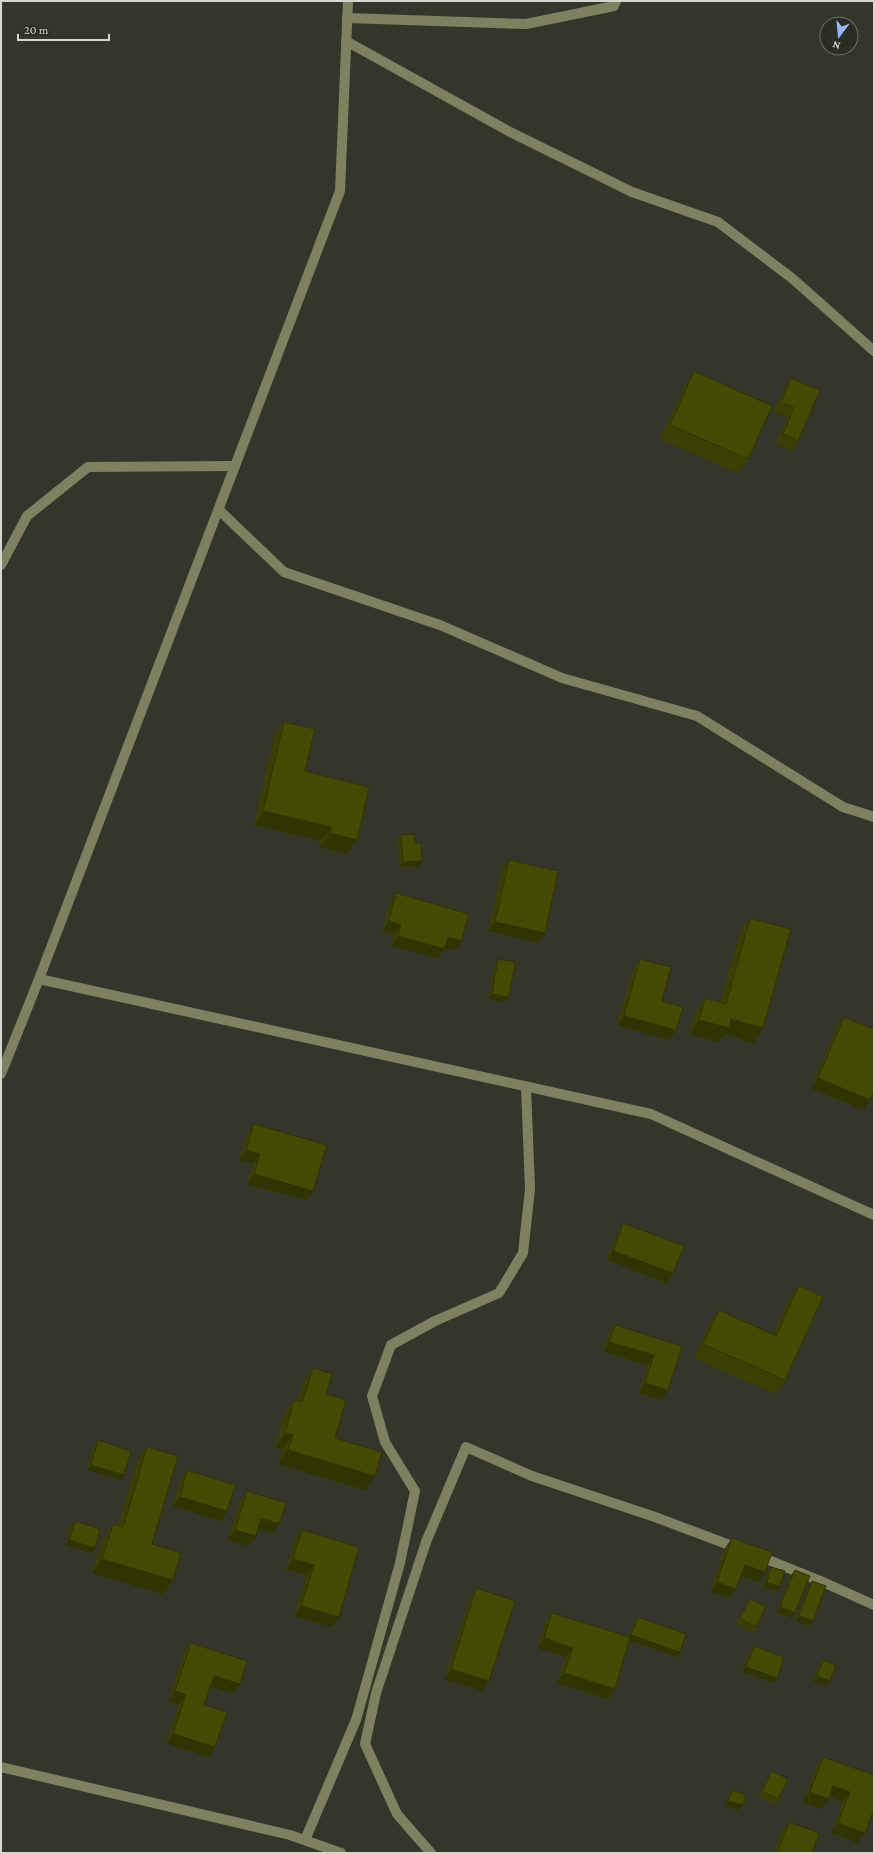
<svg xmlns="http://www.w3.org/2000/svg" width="875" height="1854" viewBox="0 0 875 1854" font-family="'Crimson Pro',serif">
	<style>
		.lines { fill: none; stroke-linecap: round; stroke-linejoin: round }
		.minor { stroke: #7d8160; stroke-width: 10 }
		.wall { fill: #3b4002 }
		.shaded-wall { fill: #303401 }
		.building { fill: #454a02; stroke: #303401 }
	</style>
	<rect width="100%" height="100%" fill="#35362b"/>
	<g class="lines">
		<g class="minor">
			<polyline points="347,18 526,24 614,6 616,1"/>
			<polyline points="346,41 510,132 632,192 718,222 793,279 874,351"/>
			<polyline points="219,510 284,572 440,625 562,678 697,716 843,807 874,817"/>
			<polyline points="1,565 27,516 88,467 235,466"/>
			<polyline points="39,979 651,1114 874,1215"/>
			<polyline points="1,1074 39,979 340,191 348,1"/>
			<polyline points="756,1555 825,1583 874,1605"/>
			<polyline points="1,1767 290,1835 341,1853"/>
			<polyline points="305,1840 356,1720 400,1563 415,1491 385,1442 372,1396 391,1345 435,1321 499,1293 523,1253 530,1189 526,1087"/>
			<polyline points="431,1853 397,1814 365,1744 376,1693 426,1542 466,1447 532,1476 655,1517 740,1549"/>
		</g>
	</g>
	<g class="wall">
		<polygon points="694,371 748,459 738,473 660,439 685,385"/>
		<polygon points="791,378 798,441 791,451 776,444 787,417 774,411 785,388"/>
		<polygon points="284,722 305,771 347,854 320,847 321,841 254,825 274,736"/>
		<polygon points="401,835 415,844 422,861 419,866 399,867 398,840"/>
		<polygon points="509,860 538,943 488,931 502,870"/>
		<polygon points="396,893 461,941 455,951 445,948 438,958 391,946 394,934 382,931 390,903"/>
		<polygon points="750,918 753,1043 725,1034 719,1042 689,1034 695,1012 705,998 720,1002 740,932"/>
		<polygon points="498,959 505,1002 488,999 495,964"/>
		<polygon points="640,959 662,1001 669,1040 617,1025 633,969"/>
		<polygon points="844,1017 864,1110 811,1088 837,1027"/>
		<polygon points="254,1124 307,1200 247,1184 253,1164 239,1160 247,1134"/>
		<polygon points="623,1223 667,1283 607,1260 617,1233"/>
		<polygon points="799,1285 785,1380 775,1394 694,1358 709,1324 719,1310 773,1335 789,1299"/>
		<polygon points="615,1325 682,1346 661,1400 639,1393 647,1365 603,1351 608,1335"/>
		<polygon points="313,1368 326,1394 335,1438 365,1490 278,1464 283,1449 275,1447 284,1414 294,1400 297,1401 303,1382"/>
		<polygon points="98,1440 121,1480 87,1470 94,1446"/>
		<polygon points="147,1447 152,1544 173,1580 163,1594 92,1573 103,1538 113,1524 118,1526 137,1461"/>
		<polygon points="187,1470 227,1511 221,1521 173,1506 180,1480"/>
		<polygon points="247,1491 272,1533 258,1529 249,1546 228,1540 240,1501"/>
		<polygon points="75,1521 95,1548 91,1553 66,1545 71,1526"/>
		<polygon points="302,1530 332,1627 294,1616 307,1575 286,1569 295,1539"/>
		<polygon points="732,1538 765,1572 758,1582 741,1576 736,1589 729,1598 710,1592 725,1548"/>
		<polygon points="771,1567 777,1591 763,1588 768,1572"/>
		<polygon points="795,1570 795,1613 792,1618 777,1612 791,1575"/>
		<polygon points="812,1581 813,1621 809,1626 795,1621 809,1586"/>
		<polygon points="476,1589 489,1681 483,1691 444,1679 470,1598"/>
		<polygon points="750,1599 756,1627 752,1632 736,1623 747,1604"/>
		<polygon points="552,1613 629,1637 634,1622 638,1617 680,1652 677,1657 629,1641 608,1699 557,1683 566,1657 538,1648 545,1623"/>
		<polygon points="191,1643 233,1694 210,1686 204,1705 209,1757 166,1743 179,1705 168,1701 184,1653"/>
		<polygon points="754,1646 777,1678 773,1683 742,1672 750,1651"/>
		<polygon points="823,1660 827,1686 813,1681 819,1665"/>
		<polygon points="823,1757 874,1775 858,1843 831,1833 843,1802 829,1796 828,1799 821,1809 803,1802 817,1766"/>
		<polygon points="772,1771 778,1799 775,1804 758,1796 769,1776"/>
		<polygon points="732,1790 743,1805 739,1810 725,1806 728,1795"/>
		<polygon points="789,1822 812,1853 774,1853 782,1831"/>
	</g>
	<g class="shaded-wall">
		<polygon points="263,811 331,827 321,841 254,825"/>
		<polygon points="330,833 357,840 347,854 320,847"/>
		<polygon points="422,861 419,866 399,867 403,862"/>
		<polygon points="389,921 401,925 394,934 382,931"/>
		<polygon points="495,922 545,933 538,943 488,931"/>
		<polygon points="398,936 444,949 438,958 391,946"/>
		<polygon points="448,937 461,941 455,951 441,947"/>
		<polygon points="492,994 509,997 505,1002 488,999"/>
		<polygon points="624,1016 676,1030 669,1040 617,1025"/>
		<polygon points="731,1019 763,1028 753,1043 725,1034 719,1042 689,1034 699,1020"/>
		<polygon points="818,1078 870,1100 864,1110 811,1088"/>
		<polygon points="246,1150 260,1154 253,1164 239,1160"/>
		<polygon points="254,1174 313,1191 307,1200 247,1184"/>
		<polygon points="613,1251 673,1273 667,1283 607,1260"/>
		<polygon points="609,1342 654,1355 647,1365 603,1351"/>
		<polygon points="645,1383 668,1390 661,1400 639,1393"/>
		<polygon points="285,1433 293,1435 283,1449 275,1447"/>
		<polygon points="288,1450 375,1476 365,1490 278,1464"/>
		<polygon points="91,1465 124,1475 121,1480 87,1470"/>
		<polygon points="180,1497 227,1511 221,1521 173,1506"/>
		<polygon points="261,1518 279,1524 272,1533 254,1528"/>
		<polygon points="235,1530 256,1536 249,1546 228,1540"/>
		<polygon points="69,1540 95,1548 91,1553 66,1545"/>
		<polygon points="102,1559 173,1580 163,1594 92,1573"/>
		<polygon points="293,1559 314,1565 307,1575 286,1569"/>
		<polygon points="745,1565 765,1572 758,1582 738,1575"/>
		<polygon points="717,1582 736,1589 729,1598 710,1592"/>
		<polygon points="767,1583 780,1586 777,1591 763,1588"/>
		<polygon points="301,1606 339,1617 332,1627 294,1616"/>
		<polygon points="780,1607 795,1613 792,1618 777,1612"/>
		<polygon points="799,1616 813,1621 809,1626 795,1621"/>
		<polygon points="631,1635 680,1652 677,1657 628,1640"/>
		<polygon points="544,1638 573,1648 566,1657 538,1648"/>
		<polygon points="746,1667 777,1678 773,1683 742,1672"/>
		<polygon points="451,1669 489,1681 483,1691 444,1679"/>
		<polygon points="564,1673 615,1689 608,1699 557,1683"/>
		<polygon points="214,1676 240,1684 233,1694 207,1685"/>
		<polygon points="817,1676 830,1681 827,1686 813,1681"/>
		<polygon points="175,1691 186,1695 179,1705 168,1701"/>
		<polygon points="173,1734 215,1747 209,1757 166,1743"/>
		<polygon points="833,1786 850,1792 843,1802 826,1795"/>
		<polygon points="810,1792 828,1799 821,1809 803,1802"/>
		<polygon points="728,1801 743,1805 739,1810 725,1806"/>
		<polygon points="838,1823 865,1833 858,1843 831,1833"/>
	</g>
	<g class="building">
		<polygon points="694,371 772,406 748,459 670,425"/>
		<polygon points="791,378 820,390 798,441 783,434 794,408 781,402"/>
		<polygon points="284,722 315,729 305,771 369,787 357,840 330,833 331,827 263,811"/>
		<polygon points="414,834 415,844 421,843 422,861 403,862 401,835"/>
		<polygon points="509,860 558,871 545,933 495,922"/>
		<polygon points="396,893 469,914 461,941 448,937 444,949 398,936 401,925 389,921"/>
		<polygon points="750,918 791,929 763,1028 731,1019 729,1028 699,1020 705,998 726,1004"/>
		<polygon points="498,959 515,962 509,997 492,994"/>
		<polygon points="640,959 671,967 662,1001 683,1007 676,1030 624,1016"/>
		<polygon points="844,1017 874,1029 874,1092 870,1100 818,1078"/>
		<polygon points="254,1124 327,1145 313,1191 254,1174 260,1154 246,1150"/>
		<polygon points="623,1223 684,1246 673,1273 613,1251"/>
		<polygon points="799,1285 823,1297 785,1380 703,1344 719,1310 776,1336"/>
		<polygon points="615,1325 682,1346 668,1390 645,1383 654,1355 609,1342"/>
		<polygon points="313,1368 332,1374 326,1394 346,1400 335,1438 382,1452 375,1476 288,1450 293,1435 285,1433 294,1400 302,1402"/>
		<polygon points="98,1440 131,1451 124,1475 91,1465"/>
		<polygon points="147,1447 178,1456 152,1544 181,1553 173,1580 102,1559 113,1524 123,1527"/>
		<polygon points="187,1470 235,1485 227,1511 180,1497"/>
		<polygon points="247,1491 286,1503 279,1524 261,1518 256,1536 235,1530"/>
		<polygon points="75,1521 100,1529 95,1548 69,1540"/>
		<polygon points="302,1530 359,1547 339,1617 301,1606 314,1565 293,1559"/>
		<polygon points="732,1538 772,1552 765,1572 745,1565 736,1589 717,1582"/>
		<polygon points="771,1567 785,1571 780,1586 767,1583"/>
		<polygon points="795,1570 810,1576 795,1613 780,1607"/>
		<polygon points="812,1581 826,1586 813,1621 799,1616"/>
		<polygon points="476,1588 515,1601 489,1681 451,1669"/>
		<polygon points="750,1599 766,1606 756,1627 740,1618"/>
		<polygon points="552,1613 630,1637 615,1689 564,1673 573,1648 544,1638"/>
		<polygon points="638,1617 686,1634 680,1652 631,1635"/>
		<polygon points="191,1643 247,1661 240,1684 214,1676 204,1705 227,1712 215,1747 173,1734 186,1695 175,1691"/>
		<polygon points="754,1646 784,1657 777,1678 746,1667"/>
		<polygon points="823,1660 836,1665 830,1681 817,1676"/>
		<polygon points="823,1757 874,1775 874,1809 865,1833 838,1823 850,1792 833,1786 828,1799 810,1792"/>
		<polygon points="772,1771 788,1779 778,1799 762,1791"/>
		<polygon points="732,1790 746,1795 743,1805 728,1801"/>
		<polygon points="789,1822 819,1833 812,1853 777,1853"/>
	</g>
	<rect width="875" height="1854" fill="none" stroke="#d5d6cf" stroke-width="4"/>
	<g transform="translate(839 36) rotate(196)"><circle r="19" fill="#2b2c22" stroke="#6f7067"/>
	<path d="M0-3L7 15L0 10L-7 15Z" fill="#94b7fd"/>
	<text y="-6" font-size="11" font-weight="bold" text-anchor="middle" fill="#d5d6cf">N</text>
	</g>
	<path d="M18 34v6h91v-6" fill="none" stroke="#d5d6cf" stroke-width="2"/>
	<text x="24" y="34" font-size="12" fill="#d5d6cf" stroke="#2b2c22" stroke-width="3" paint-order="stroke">20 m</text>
</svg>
